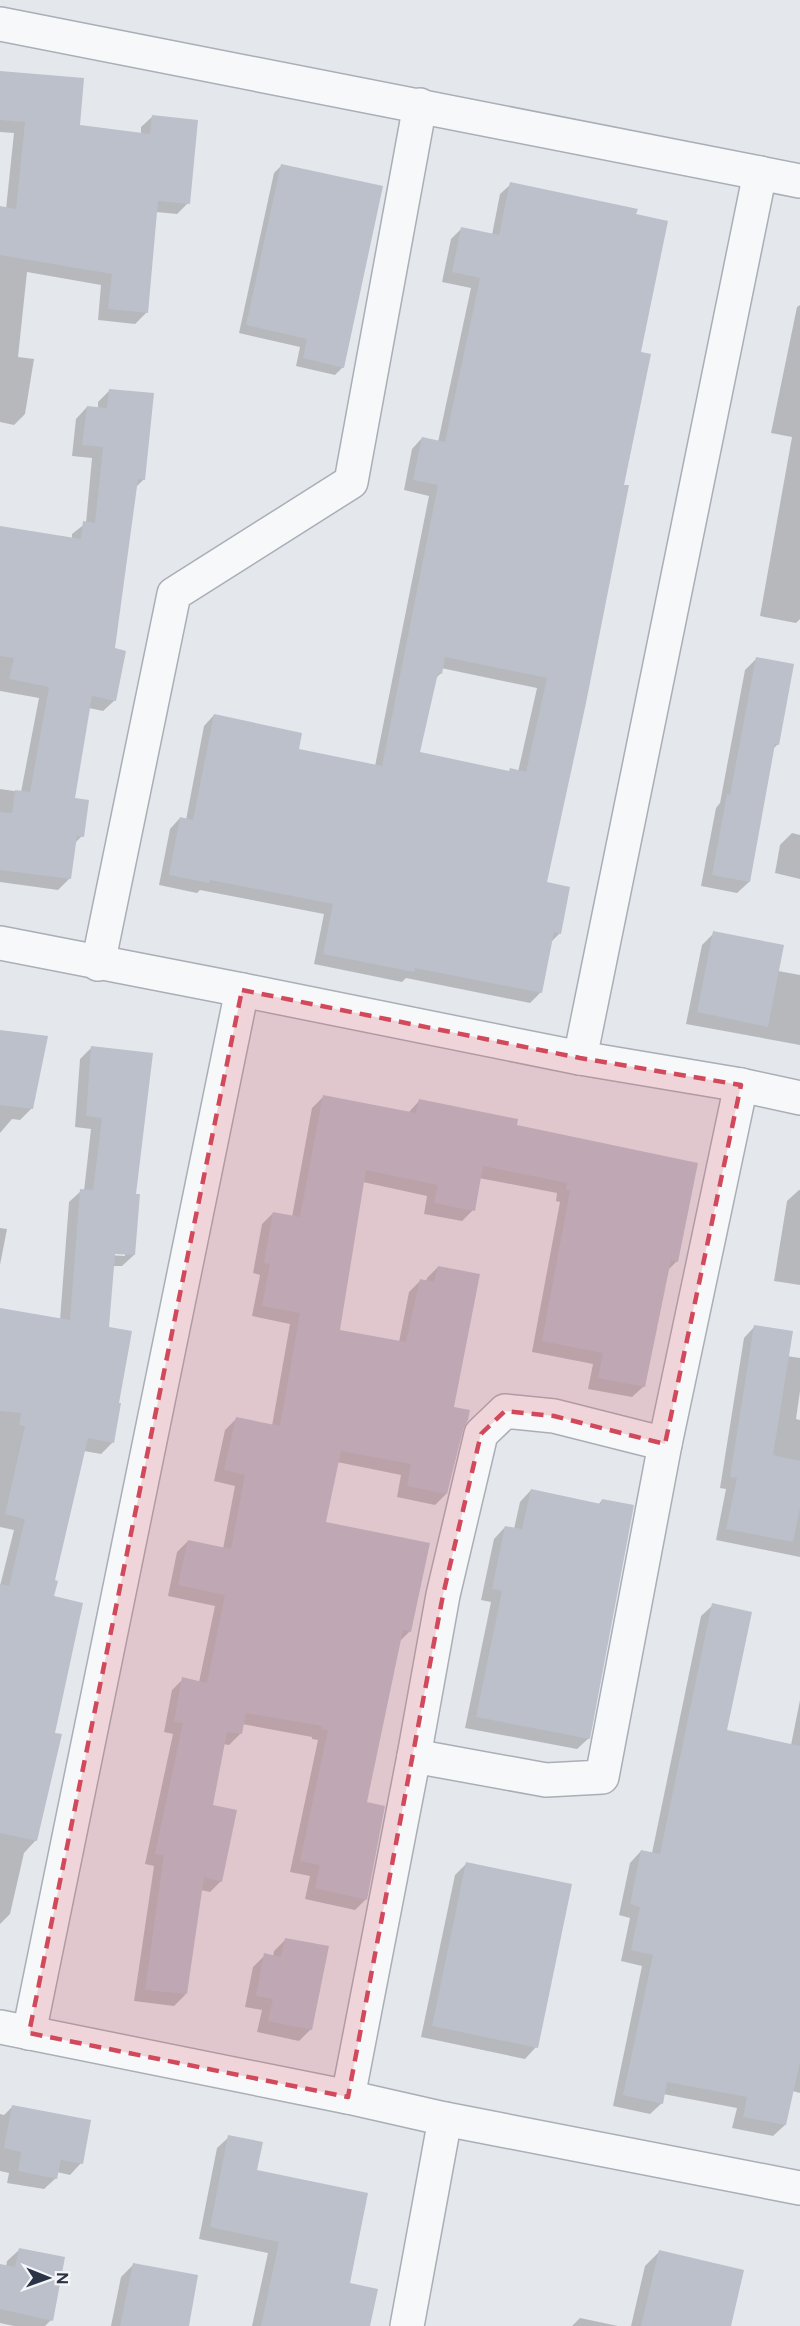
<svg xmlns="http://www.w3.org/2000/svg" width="800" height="2326" viewBox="0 0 800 2326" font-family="Figtree,sans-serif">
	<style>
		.shadow { fill: #0003; fill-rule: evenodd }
		.building { fill: #bbc0ca; fill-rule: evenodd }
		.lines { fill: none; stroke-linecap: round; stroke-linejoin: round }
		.minor-casing { stroke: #a9aeb7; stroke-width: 36 }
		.minor { stroke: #f7f8fa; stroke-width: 33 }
		.marked { fill: #d1495b; fill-opacity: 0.2; stroke: #d1495b; stroke-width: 4.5; stroke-dasharray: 12 8; stroke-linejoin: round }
	</style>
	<rect width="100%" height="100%" fill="#e4e7ec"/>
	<g class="shadow">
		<polygon points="0,73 79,127 141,134 141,127 153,116 188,203 177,214 156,212 146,313 135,324 98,320 101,285 27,272 18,357 34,359 25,414 14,425 0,422 0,208 6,209 14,133 0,132"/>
		<polygon points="282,165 343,367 335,375 296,366 300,347 239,333 274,173"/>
		<path d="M511,184L634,216L639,353L622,486L545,883L560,933L551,942L540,993L530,1003L406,978L402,982L314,964L324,914L200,890L197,893L159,885L170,829L180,818L186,820L204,726L214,715L297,750L375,766L429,496L404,490L412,449L422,438L438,442L471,288L442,282L451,239L462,228L492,235L500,194ZM441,668L537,688L518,772H508L418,753L435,679L441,673Z"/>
		<polygon points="800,305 800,619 796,623 760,616 792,437 771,433 797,307"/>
		<polygon points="110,390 144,479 135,488 113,650 115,700 103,711 89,708 73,799 82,836 74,844 70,878 58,890 0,882 0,789 21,792 39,698 0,691 0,528 72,539 72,534 86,523 92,458 72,456 76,419 87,407 98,409 98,402"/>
		<polygon points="757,658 778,744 773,749 749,882 737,893 701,886 716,808 720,803 745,670"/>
		<polygon points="792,833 800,835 800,879 775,873 780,845"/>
		<polygon points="714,933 756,967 800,975 800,1045 686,1024 702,945"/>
		<polygon points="0,1032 32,1108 20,1120 12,1119 0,1133"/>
		<path d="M92,1047L134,1195V1255L122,1266H112L108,1329L118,1404L120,1405L112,1443L101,1454L84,1451L53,1581V1734L36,1840L24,1853L10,1914L0,1924V1586L14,1530L0,1527V1309L60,1320L69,1202L81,1191H84L91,1129L75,1127L80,1059ZM107,1252L125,1253V1256L107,1255Z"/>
		<polygon points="324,1096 408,1113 420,1100 515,1126 677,1261 667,1271 644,1386 632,1397 588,1389 593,1364 532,1352 560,1202 556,1201 557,1193 479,1178 473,1210 462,1221 424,1214 427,1196 363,1182 338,1331 399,1342 409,1292 420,1281 426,1282 427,1278 438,1267 452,1408 461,1429 446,1494 435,1505 397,1497 401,1475 337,1462 324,1523 410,1631 398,1643 365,1803 366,1899 355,1910 305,1899 310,1876 290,1872 318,1740 312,1739 312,1737 242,1724 240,1734 229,1745 223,1744 211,1806 221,1881 210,1892 201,1890 185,1995 174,2006 134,2001 154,1866 145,1864 173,1734 164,1732 172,1690 183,1679 199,1682 215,1606 168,1596 177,1552 188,1541 223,1549 235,1486 214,1481 225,1430 236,1419 272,1426 290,1324 252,1316 260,1275 253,1273 262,1224 273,1213 292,1217 312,1108"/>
		<polygon points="799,1190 800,1190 800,1285 774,1281 787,1201"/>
		<polygon points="0,1228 7,1229 0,1265"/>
		<polygon points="755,1326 787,1356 800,1358 800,1391 796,1419 800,1420 800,1557 716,1540 726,1489 720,1488 744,1338"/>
		<polygon points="531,1490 598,1505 602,1500 589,1738 577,1749 465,1728 491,1602 481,1600 494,1539 505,1527 514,1529 520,1502"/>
		<polygon points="713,1605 725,1731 791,1745 800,1700 800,2093 792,2091 785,2125 773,2136 732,2128 737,2108 663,2094 662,2103 650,2114 613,2106 642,1966 621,1961 630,1918 619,1915 630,1863 641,1851 652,1853 701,1616"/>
		<polygon points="467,1863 536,2047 525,2059 421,2037 455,1875"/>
		<polygon points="286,1939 311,2029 299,2041 257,2032 262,2010 245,2007 253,1967 265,1955 273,1957 274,1951"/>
		<polygon points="13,2106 81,2163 70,2175 57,2172 56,2178 44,2189 7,2183 9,2173 0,2171 0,2114 4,2115"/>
		<polygon points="229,2137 348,2284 369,2326 252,2326 268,2253 199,2239 217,2148"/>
		<polygon points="19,2250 51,2320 45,2326 14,2326 0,2323 0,2265 6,2267 7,2261"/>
		<polygon points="659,2252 730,2326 631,2326 645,2266"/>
		<polygon points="133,2265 187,2326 111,2326 121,2277"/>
		<polygon points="580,2318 618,2326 572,2326"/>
	</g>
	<g class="building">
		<polygon points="0,71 84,78 80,125 150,134 152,115 198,120 190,204 158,201 148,313 108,309 112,274 0,255 0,206 16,209 25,122 0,120"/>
		<polygon points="281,164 383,186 344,368 303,358 307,339 246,325"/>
		<path d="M510,182L638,209L636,214L668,221L641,352L651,354L624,485H629L586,703L547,882L570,887L561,934L554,932L542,993L415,968L414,972L323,954L333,904L210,880L209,883L169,875L180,817L193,820L214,714L302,733L299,749L382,766L438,485L413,480L422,437L445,442L480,278L452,272L461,227L499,235ZM445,657L547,678L526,772L510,768L509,771L420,752L438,673L442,674Z"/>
		<polygon points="109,389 154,393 145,480 138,479 115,648 126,651 116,701 92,696 75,798 89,800 84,837 77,836 71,879 0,870 0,812 12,813 15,790 30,792 49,687 9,679 14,658 0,656 0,526 81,539 83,521 95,523 103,447 82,445 87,406 107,408"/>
		<polygon points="756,657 794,664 779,745 775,744 750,882 712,875 727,794 730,795"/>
		<polygon points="713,931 784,945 768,1027 697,1012"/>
		<polygon points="0,1030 48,1036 33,1109 0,1105"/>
		<polygon points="91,1046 153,1053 136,1194 140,1194 135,1255 115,1254 109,1327 132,1331 119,1403 121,1403 114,1443 88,1438 55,1580 58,1581 54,1596 83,1603 55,1733 62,1734 37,1841 0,1833 0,1584 9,1586 25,1519 5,1514 25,1426 19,1425 21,1413 0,1411 0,1308 70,1320 80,1189 93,1190 102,1118 86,1116"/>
		<polygon points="323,1095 416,1113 419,1099 518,1119 517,1125 698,1163 678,1262 671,1260 645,1387 598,1378 603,1353 542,1341 570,1191 566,1190 567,1183 483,1166 475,1211 434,1203 438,1185 366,1170 340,1330 406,1342 420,1279 434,1282 438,1266 480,1274 454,1407 470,1410 468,1420 463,1430 447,1494 407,1486 411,1464 341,1451 326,1522 430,1543 411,1632 403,1630 367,1802 385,1806 367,1900 315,1888 320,1865 300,1861 328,1730 322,1729 322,1726 246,1713 242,1734 227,1732 213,1805 237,1810 222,1882 204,1877 187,1994 145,1990 164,1855 155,1854 183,1723 174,1722 182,1677 207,1683 225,1595 178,1585 188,1540 231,1549 245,1475 224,1470 236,1417 280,1426 300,1313 262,1306 270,1264 264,1263 273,1212 300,1217"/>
		<polygon points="754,1325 793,1331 773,1455 800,1461 800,1508 793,1542 726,1529 737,1478 730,1477"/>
		<polygon points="531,1489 601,1504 602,1499 634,1505 590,1739 476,1717 502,1591 492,1589 505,1526 522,1529"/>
		<polygon points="712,1603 752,1612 727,1730 800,1746 800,2062 786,2125 743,2117 747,2097 667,2082 663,2104 623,2095 653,1955 631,1950 640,1907 630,1904 641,1850 660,1854"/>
		<polygon points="466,1862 572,1884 538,2048 432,2026"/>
		<polygon points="285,1938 329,1946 312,2030 268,2021 273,1999 256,1996 264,1953 281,1957"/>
		<polygon points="12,2105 91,2120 83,2164 61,2160 57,2179 18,2171 21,2152 4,2148"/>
		<polygon points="228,2135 263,2142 257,2170 368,2193 350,2283 378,2289 370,2326 261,2326 279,2242 210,2227"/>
		<polygon points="19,2248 65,2257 53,2321 0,2309 0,2264 15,2267"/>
		<polygon points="659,2250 744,2270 731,2326 641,2326"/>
		<polygon points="133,2263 198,2275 189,2326 120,2326"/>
	</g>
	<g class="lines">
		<defs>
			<g id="minor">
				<polyline points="0,24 800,181"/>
				<polyline points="0,943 242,990 580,1058 741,1085 800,1098"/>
				<polyline points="98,964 174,594 351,482 420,105"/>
				<polyline points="580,1058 760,173"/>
				<polyline points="414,1756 546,1780 602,1777 665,1444"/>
				<polyline points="0,2027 348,2097 445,2119 800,2188"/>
				<polyline points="29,2033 242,990"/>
				<polyline points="348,2097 414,1756 443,1595 481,1434 505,1411 554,1416 665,1444 741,1085"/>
				<polyline points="407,2326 445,2119"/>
			</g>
		</defs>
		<use href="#minor" class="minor-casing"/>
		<use href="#minor" class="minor"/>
	</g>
	<path class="marked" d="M242,990L580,1058L741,1085L665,1444L554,1416L505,1411L481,1434L443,1595L348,2097L29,2033Z"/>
	<g transform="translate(48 2278) rotate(91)" stroke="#f4f6f9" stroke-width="4.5" paint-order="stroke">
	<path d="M0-4.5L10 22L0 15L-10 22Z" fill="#2b3445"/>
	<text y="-9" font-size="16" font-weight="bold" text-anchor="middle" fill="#2b3445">N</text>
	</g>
</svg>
